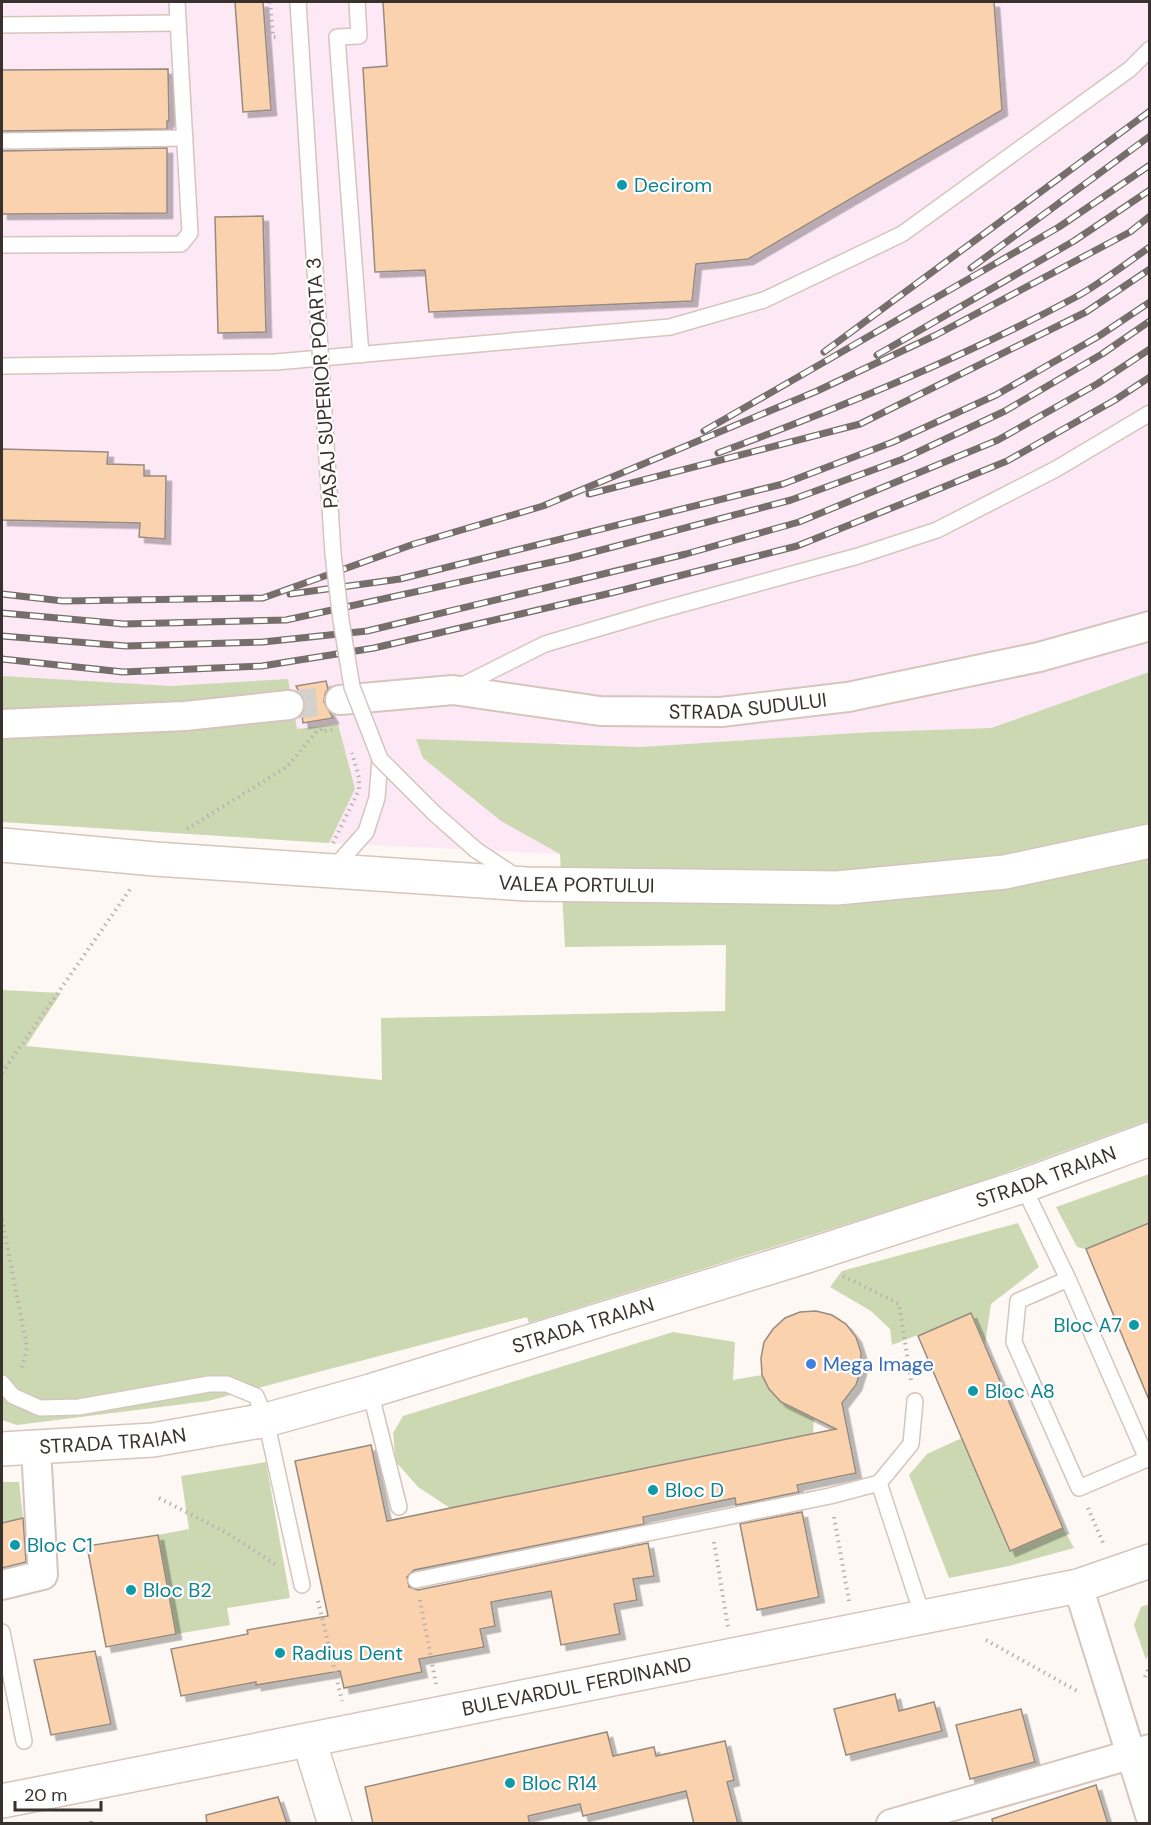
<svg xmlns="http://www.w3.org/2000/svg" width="1151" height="1825" viewBox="0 0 1151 1825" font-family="'DM Sans',sans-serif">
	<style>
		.industrial { fill: #fde8f6 }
		.green { fill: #ccd8b2 }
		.building { fill: #fad3ae; stroke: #978b80; stroke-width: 1.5; filter: url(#shadow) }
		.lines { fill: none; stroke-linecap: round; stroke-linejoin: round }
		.minor-tunnel { stroke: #d6d0cc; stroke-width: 28; stroke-dasharray: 28 14; stroke-linecap: butt }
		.service-casing { stroke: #d5c5bd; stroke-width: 18 }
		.minor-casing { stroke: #d5c5bd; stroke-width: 32 }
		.tertiary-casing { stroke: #d5c5bd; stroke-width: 36 }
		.secondary-casing { stroke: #d5c5bd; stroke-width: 36 }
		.path { stroke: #b8b2ae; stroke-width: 4; stroke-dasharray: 1.5 4.5; stroke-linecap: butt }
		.service { stroke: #fff; stroke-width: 15 }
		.minor { stroke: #fff; stroke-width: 28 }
		.tertiary { stroke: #fff; stroke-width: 33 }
		.secondary { stroke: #fff; stroke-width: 33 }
		.rail-casing { stroke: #756e6b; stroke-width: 7 }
		.rail { stroke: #fff; stroke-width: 4.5; stroke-dasharray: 14; stroke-linecap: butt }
		.service-bridge-casing { stroke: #d5c5bd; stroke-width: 18; stroke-linecap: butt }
		.path-bridge { stroke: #b8b2ae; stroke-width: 4; stroke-dasharray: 1.5 4.5; stroke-linecap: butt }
		.service-bridge { stroke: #fff; stroke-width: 15 }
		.culture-dot { fill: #0f9aa8; stroke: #fff; stroke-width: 2 }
		.shop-dot { fill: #3f7fe0; stroke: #fff; stroke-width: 2 }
		.labels { text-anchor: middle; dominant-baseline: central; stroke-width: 4.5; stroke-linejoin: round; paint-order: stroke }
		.culture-label { font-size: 20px; fill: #0d838f; stroke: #fff; text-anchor: start }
		.street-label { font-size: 20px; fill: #38312e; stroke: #fff }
		.shop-label { font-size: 20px; fill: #366cbe; stroke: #fff; text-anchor: start }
	</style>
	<defs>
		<filter id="shadow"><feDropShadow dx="5.5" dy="5.5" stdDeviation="0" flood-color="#0004"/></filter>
	</defs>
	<rect width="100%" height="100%" fill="#fef8f4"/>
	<polygon class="industrial" points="2,2 1149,2 1149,672 991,728 872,732 640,747 557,743 560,854 329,843 2,822"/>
	<g class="green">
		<polygon points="1149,672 1149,1120 969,1186 529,1323 527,1317 208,1401 17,1425 2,1420 2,990 61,993 26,1046 382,1080 381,1018 725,1011 726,945 565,947 560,854 501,821 423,758 416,739 640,747 872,732 991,728"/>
		<polygon points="2,676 171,686 288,679 297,729 338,724 355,789 329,843 2,822"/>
		<polygon points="1149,1174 1149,1229 1147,1224 1086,1249 1077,1247 1056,1207"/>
		<polygon points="1018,1223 1039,1267 991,1304 985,1344 971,1314 892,1345 890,1329 871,1311 830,1287 842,1271"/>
		<polygon points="673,1332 735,1342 733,1380 762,1375 814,1412 813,1434 450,1508 418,1487 396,1462 393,1433 403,1416"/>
		<polygon points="962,1438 1009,1551 1063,1528 1074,1548 1009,1566 949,1578 909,1475 927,1454"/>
		<polygon points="266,1462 290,1598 227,1608 230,1625 176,1634 158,1535 189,1529 181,1476"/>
		<polygon points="2,1482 19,1482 23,1518 2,1523"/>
		<polygon points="1149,1604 1150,1651 1146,1660 1134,1625 1141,1607"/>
	</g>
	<g class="building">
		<polygon points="235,2 263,2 271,110 243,112"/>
		<polygon points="383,2 994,2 1002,110 748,259 696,264 692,301 429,312 425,270 375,272 363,68 387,66"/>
		<polygon points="168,69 169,121 167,121 167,129 2,131 2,70"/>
		<polygon points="167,148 167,213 2,214 2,151"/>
		<polygon points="263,216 266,332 218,333 215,217"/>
		<polygon points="2,449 108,452 107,464 144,465 144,476 166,476 165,539 139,537 140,523 2,520"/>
		<polygon points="326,681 328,689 325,694 324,702 333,718 303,723 302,715 305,703 296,686"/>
		<polygon points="1149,1223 1149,1400 1086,1249"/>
		<polygon points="816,1311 832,1315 846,1324 856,1337 861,1352 861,1369 856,1385 842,1403 856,1473 797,1485 799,1492 736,1505 735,1498 643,1517 644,1524 414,1570 407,1577 409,1587 418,1590 648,1543 654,1576 633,1579 637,1600 614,1604 620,1634 561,1645 551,1591 491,1602 495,1626 480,1629 484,1647 419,1659 422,1672 344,1688 340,1671 256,1685 256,1682 181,1696 171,1649 248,1634 247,1630 328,1616 295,1461 371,1445 387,1521 836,1429 781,1402 769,1389 762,1375 761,1358 764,1342 773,1329 785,1318 800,1312"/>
		<polygon points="971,1313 1063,1528 1010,1551 918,1336"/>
		<polygon points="802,1512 819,1597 757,1610 740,1524"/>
		<polygon points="23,1518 26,1562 2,1568 2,1523"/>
		<polygon points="158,1535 176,1634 106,1647 87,1546"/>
		<polygon points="95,1651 111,1724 51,1735 34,1660"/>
		<polygon points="895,1694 899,1711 934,1702 942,1731 846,1755 834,1709"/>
		<polygon points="1021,1709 1035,1762 970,1779 956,1725"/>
		<polygon points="607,1732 613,1756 654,1747 656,1756 725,1741 734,1780 727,1782 738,1824 694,1824 686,1791 583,1816 580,1804 528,1816 530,1824 373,1824 365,1787"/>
		<polygon points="1096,1785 1108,1824 993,1824 992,1819"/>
		<polygon points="278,1797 287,1824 207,1824 206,1815"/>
	</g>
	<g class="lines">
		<polyline class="minor-tunnel" points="289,705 340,700"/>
		<defs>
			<g id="service">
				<polyline points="357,2 359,36 337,37 361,355"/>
				<polyline points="2,25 178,23"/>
				<polyline points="2,141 185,138"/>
				<polyline points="2,245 181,244 190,233 177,2"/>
				<polyline points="2,366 276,362 670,327 764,300 902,234 1130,69 1150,49"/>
				<polyline points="459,687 545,644 657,611 858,556 937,530 1056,469 1150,413"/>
				<polyline points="476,850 517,877"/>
				<polyline points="332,870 366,832 377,798 380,759"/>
				<polyline points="1023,1186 1068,1279 1147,1459 1079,1488 1014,1342 1018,1301 1068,1279"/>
				<polyline points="2,1383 13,1396 40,1408 79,1407 209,1384 227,1384 256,1396 266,1420 302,1585"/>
				<polyline points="370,1391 399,1507"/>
				<polyline points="879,1483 911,1444 915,1401"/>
				<polyline points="416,1580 830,1496 879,1483 923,1617"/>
				<polyline points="2,1632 24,1741"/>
			</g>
			<g id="minor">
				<path id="s1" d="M340,700L453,690L600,711L721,712L848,697L1039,657L1150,626"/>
				<polyline points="2,724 185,716 289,705"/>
				<polyline points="2,1585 43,1575 36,1448"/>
				<polyline points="1078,1586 1150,1815"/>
				<polyline points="891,1824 1150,1749"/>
			</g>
			<g id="tertiary">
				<path id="s2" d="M2,845L155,859L527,884L837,888L1005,872L1150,841"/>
				<path id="s3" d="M2,1449L153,1440L266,1420L370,1391L807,1256L1023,1186L1150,1139"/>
			</g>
			<g id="secondary">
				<polyline points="309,1740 335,1824"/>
				<path id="s4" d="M2,1801L1078,1586L1150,1561"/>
			</g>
		</defs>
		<use href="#service" class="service-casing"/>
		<use href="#minor" class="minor-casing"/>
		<use href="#tertiary" class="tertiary-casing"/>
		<use href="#secondary" class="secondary-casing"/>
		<g class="path">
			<polyline points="270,2 273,37 278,37"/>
			<polyline points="187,829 288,766 321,726 322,732 335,729"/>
			<polyline points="2,1073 131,888"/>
			<polyline points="2,1219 27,1348 21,1370"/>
			<polyline points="843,1276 899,1304 911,1380"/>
			<polyline points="159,1498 227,1533 275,1564"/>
			<polyline points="1088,1508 1104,1545"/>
			<polyline points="834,1517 849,1601"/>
			<polyline points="714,1542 728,1627"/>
			<polyline points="420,1600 436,1684"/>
			<polyline points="318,1601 342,1701"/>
			<polyline points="986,1640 1079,1692"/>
			<polyline points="1145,1677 1150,1665"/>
			<polyline points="91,1821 91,1824"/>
		</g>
		<use href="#service" class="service"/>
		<use href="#minor" class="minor"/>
		<use href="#tertiary" class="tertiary"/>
		<use href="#secondary" class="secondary"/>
		<defs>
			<g id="rail">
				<polyline points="971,268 1150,136"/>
				<polyline points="824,352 1150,111"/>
				<polyline points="877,355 1074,241 1150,190"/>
				<polyline points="704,431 1059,227 1150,165"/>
				<path d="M718,453C839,408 960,359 1074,298C1100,284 1125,264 1150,247"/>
				<polyline points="589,494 860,424 1086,312 1150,269"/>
				<polyline points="2,594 63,601 263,598 414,544 543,506 817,391 936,335 1130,232 1150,216"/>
				<polyline points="290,594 400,579 783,484 893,442 996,395 1099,336 1150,302"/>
				<polyline points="2,613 124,624 286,620 571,558 791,500 903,459 1005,411 1102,354 1150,321"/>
				<polyline points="2,636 126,646 263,642 367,631 686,554 799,522 998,440 1097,384 1150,349"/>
				<polyline points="2,659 123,672 262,666 374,648 611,593 797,546 924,495 1007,461 1115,400 1150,377"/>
			</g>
		</defs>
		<use href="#rail" class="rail-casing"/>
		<use href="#rail" class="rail"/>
		<defs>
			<polyline id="service-bridge" points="298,2 333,554 341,620 352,687 380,759 434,813 476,850"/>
		</defs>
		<use href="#service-bridge" class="service-bridge-casing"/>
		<polyline class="path-bridge" points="333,843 359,790 359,778 352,753"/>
		<use href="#service-bridge" class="service-bridge"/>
	</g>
	<g class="culture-dot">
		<circle cx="622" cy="185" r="6"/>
		<circle cx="1134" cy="1325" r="6"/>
		<circle cx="973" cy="1391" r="6"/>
		<circle cx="653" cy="1490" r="6"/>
		<circle cx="15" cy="1545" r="6"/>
		<circle cx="131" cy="1590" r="6"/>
		<circle cx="280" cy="1653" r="6"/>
		<circle cx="510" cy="1783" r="6"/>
	</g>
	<circle class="shop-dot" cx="811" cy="1364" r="6"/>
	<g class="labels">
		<g class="culture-label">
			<text x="634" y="185">Decirom</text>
			<text x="1122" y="1325" text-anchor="end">Bloc A7</text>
			<text x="985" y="1391">Bloc A8</text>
			<text x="665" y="1490">Bloc D</text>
			<text x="27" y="1545">Bloc C1</text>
			<text x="143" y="1590">Bloc B2</text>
			<text x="292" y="1653">Radius Dent</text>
			<text x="522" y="1783">Bloc R14</text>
		</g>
		<g class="street-label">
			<text transform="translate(322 383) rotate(-94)">PASAJ SUPERIOR POARTA 3</text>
			<text stroke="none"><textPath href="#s1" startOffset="410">STRADA SUDULUI</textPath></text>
			<text stroke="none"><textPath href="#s2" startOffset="576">VALEA PORTULUI</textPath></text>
			<text stroke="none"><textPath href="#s3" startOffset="1083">STRADA TRAIAN</textPath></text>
			<text stroke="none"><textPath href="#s3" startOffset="597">STRADA TRAIAN</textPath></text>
			<text stroke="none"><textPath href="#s3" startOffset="111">STRADA TRAIAN</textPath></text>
			<text stroke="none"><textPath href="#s4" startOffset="586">BULEVARDUL FERDINAND</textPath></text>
		</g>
		<g class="shop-label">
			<text x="823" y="1364">Mega Image</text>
		</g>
	</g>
	<rect width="1151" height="1825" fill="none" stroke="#38312e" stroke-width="6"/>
	<path d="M15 1801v9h86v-9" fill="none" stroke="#38312e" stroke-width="3"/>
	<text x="24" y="1801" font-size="18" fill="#38312e" stroke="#ffffff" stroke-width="4.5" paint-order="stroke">20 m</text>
</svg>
